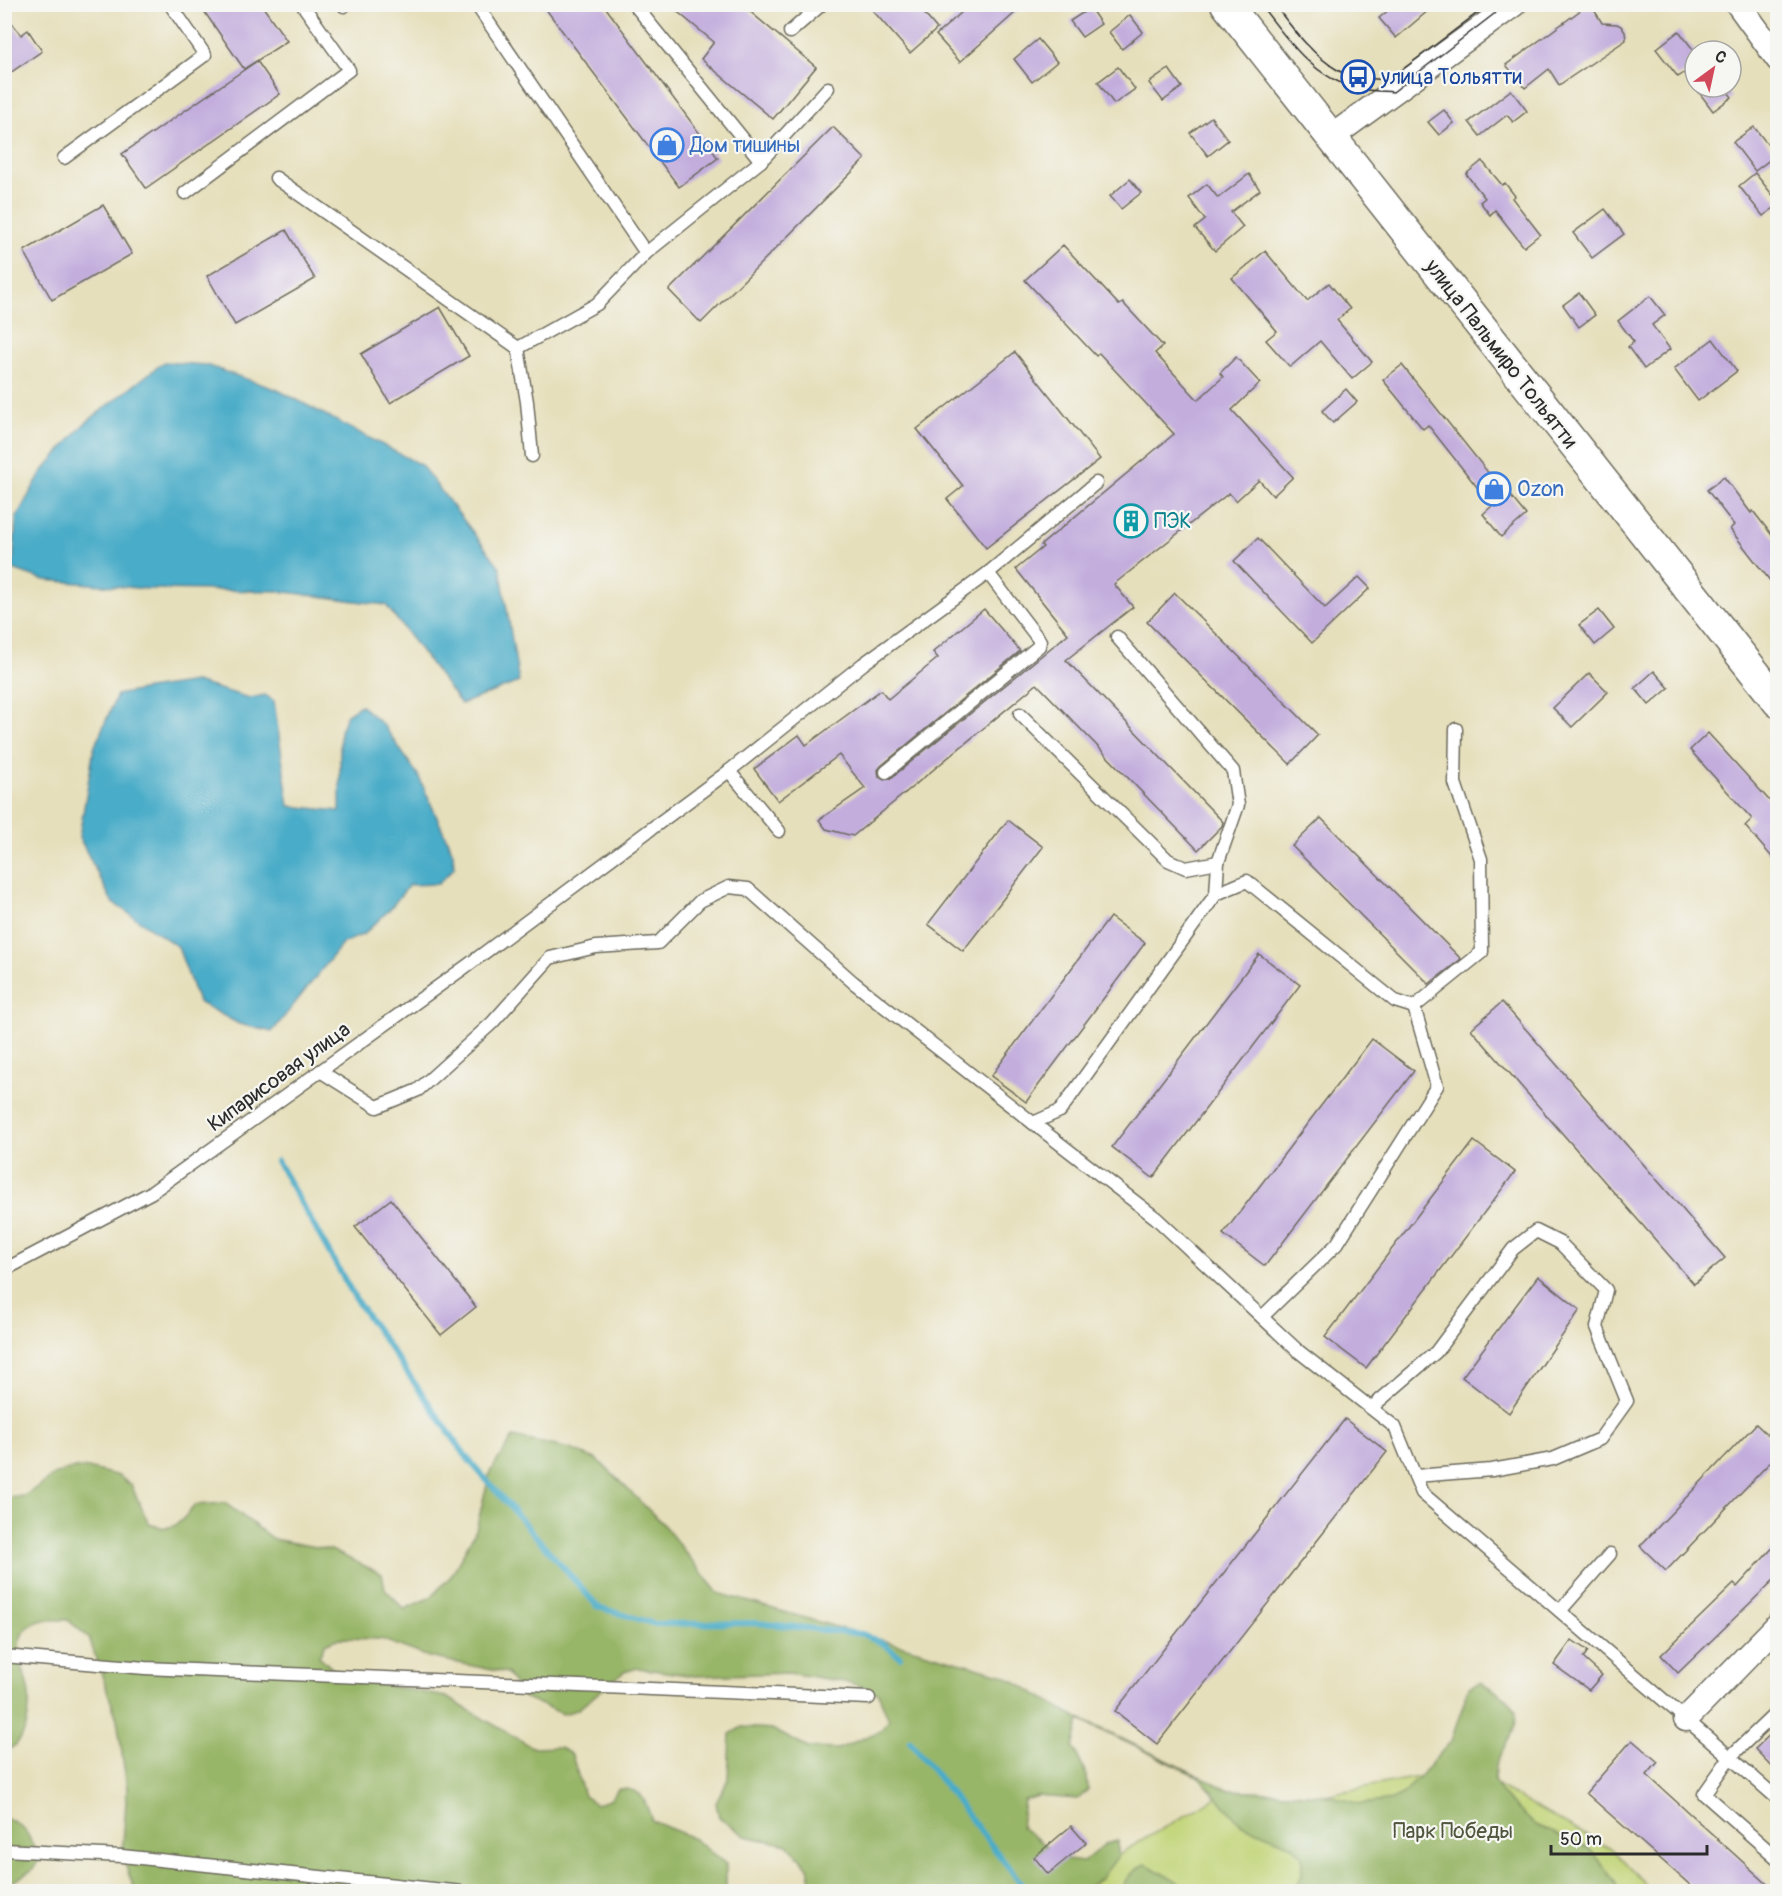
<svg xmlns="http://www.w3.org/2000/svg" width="1782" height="1896" viewBox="0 0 1782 1896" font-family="Pangolin,sans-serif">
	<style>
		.green { fill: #c1d477; stroke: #768051; stroke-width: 1.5 }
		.forest { fill: #98b668; stroke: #62704a; stroke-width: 1.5 }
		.water { fill: #49acc8; stroke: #3a6c7a; stroke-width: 1.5 }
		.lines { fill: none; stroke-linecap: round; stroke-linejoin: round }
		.stream { stroke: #49acc8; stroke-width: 6 }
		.building { fill: #c3addd }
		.service-casing { stroke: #6c6a5d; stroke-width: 15 }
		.minor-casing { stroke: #6c6a5d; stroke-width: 27 }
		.tertiary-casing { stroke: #6c6a5d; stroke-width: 33 }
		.service { stroke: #fff; stroke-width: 12 }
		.minor { stroke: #fff; stroke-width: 24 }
		.tertiary { stroke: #fff; stroke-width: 30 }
		.tram { stroke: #2b2b2b; stroke-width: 1.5 }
		.labels { text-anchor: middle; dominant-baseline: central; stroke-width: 4.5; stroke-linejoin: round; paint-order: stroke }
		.transit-label { font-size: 21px; fill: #164399; stroke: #f6f6f2; text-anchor: start }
		.shop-label { font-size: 21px; fill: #366cbe; stroke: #f6f6f2; text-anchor: start }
		.street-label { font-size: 21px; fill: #2b2b2b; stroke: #f6f6f2 }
		.culture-label { font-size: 21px; fill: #0d838f; stroke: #f6f6f2; text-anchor: start }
		.park-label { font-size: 21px; fill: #50553e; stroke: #f6f6f2 }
	</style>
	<rect width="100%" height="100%" fill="#f6f6f2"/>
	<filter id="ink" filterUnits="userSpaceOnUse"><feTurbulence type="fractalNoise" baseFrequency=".0167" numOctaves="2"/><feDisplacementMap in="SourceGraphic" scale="12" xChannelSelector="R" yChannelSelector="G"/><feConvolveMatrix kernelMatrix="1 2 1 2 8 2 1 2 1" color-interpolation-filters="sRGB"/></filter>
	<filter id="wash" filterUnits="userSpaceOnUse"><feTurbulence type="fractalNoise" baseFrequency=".008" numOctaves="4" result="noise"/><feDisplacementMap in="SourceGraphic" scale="24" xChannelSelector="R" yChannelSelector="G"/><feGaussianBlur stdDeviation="1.35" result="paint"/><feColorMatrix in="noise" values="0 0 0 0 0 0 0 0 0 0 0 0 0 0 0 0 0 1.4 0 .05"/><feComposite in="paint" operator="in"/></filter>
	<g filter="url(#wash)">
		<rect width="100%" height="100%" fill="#e6dfbb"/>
		<polygon class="green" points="1464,1768 1615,1851 1651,1891 1053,1892 1229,1790 1325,1795"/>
		<g class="forest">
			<path d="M513,1437L570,1449L598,1460L662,1523L718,1593L1004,1675L1072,1715L1229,1790L1325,1795L1361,1804L1392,1800L1404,1794L1451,1741L1469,1687L1481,1682L1507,1698L1517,1712L1515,1727L1495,1766L1494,1780L1500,1792L1535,1825L1588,1847L1615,1881L1620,1891H1295L1302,1875V1856L1292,1845L1242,1825L1199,1777L1080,1720L1073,1747L1087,1776L1088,1790L1078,1799L1037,1796L1024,1800L1021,1827L1067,1860L1083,1862L1105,1844L1118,1841V1856L1101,1879L1089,1886L1070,1892L810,1891L811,1881L808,1867L788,1845L745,1836L719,1817L716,1803L728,1779L730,1734L742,1727L772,1729L808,1748L838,1749L880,1731L889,1720L878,1693L851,1683L789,1673L695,1676L638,1668L624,1672L577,1710L563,1714L523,1697L507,1673L429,1657L381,1639L339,1638L325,1644L319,1656L340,1676L446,1697L534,1748L560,1747L572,1755L584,1796L596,1804L610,1800L618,1789C644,1788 644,1799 652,1821L691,1837L726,1864V1891H135L122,1856L127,1788L117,1719L89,1638L68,1620C59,1620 48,1619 40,1621C2,1634 27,1671 29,1695C30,1706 28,1722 24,1732C20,1742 14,1748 5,1751V1498L24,1496L56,1474L70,1469L88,1468L119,1476L131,1485L149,1524C175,1533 179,1524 195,1505L225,1503L273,1539L331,1550L382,1574L385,1589L404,1609L431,1597L451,1576L476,1530L490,1472Z"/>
			<path d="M5,1818C28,1826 30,1838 39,1860L31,1871L7,1885L5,1889Z"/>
			<path d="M1146,1864L1184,1886L1189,1891H1120C1126,1878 1132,1870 1146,1864Z"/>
		</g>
		<g class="water">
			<polygon points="164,362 206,365 278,390 421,465 500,567 519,682 461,704 386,605 278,591 148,589 44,580 13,569 16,518 41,473 84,424"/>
			<polygon points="195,682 250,698 265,695 274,701 289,806 340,811 340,731 347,714 361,705 384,726 418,775 453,853 454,868 438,884 409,885 389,910 364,934 343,943 272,1032 239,1024 198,1002 178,947 112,902 79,837 94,748 117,695 147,689"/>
		</g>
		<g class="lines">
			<g class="stream">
				<polyline points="277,1161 358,1303 468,1459 598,1607 655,1624 757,1623 862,1634 884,1644 900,1657"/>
				<polyline points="910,1741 1028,1892"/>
			</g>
		</g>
		<g id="blocks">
			<g class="building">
				<polygon points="199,4 261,4 287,41 244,69"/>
				<polygon points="542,4 603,4 718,158 679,187"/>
				<polygon points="668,4 741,4 816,67 773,119 701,59 714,42"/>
				<polygon points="867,4 916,4 937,29 910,53"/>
				<polygon points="971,4 1025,4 960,62 936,35"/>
				<polygon points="1396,4 1436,4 1396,38 1379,18"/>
				<polygon points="1585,7 1593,8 1602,23 1617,24 1621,26 1625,32 1626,40 1559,85 1549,69 1525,88 1506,65"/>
				<polygon points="1090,8 1101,24 1082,37 1070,21"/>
				<polygon points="4,12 21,35 28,30 42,51 4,77"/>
				<polygon points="1130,15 1143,32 1122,49 1109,32"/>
				<polygon points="1679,31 1695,52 1695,87 1684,73 1678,77 1656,49"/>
				<polygon points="1038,39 1057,62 1032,82 1014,59"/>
				<polygon points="257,61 280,94 146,188 122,154"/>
				<polygon points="1118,67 1135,89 1114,104 1098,82"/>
				<polygon points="1169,69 1182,87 1163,101 1149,83"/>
				<polygon points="1695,87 1724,87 1732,97 1713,111"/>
				<polygon points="1511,90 1527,111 1513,122 1507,115 1480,136 1469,122"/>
				<polygon points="1444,110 1454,123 1439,135 1428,122"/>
				<polygon points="1211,117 1228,140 1208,156 1190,133"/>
				<polygon points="833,127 865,159 701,323 669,290"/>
				<polygon points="1754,127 1776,155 1755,171 1733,142"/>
				<polygon points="1482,161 1502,185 1505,183 1515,196 1512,198 1540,234 1524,247 1495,210 1490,215 1480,202 1485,198 1466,174"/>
				<polygon points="1755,173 1778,202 1778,205 1763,216 1739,186"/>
				<polygon points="1249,174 1260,190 1231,212 1243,227 1215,251 1195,228 1205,220 1189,198 1207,184 1218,198"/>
				<polygon points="1130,179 1141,193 1121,209 1110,196"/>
				<polygon points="103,205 132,254 52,300 24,251"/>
				<polygon points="1605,209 1624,234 1592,258 1573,233"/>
				<polygon points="286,230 315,279 235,325 207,276"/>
				<polygon points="1063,245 1119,305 1123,303 1163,346 1155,353 1198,400 1223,377 1220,373 1236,357 1260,383 1232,410 1293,477 1273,496 1259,480 1236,501 1229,493 1114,584 1133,607 1066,660 1223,822 1222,826 1198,850 1037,684 853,836 826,829 819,820 865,788 839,755 778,801 754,769 799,735 806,745 881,690 888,699 938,658 933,652 984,609 1020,651 881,766 878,770 879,777 884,780 891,778 1068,634 1016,569 1043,547 1041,545 1174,434 1099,353 1096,356 1025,280"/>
				<polygon points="1265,251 1307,301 1329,283 1350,309 1337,320 1372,362 1352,379 1320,341 1290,367 1266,340 1277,331 1232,278"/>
				<polygon points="1579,293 1595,315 1579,327 1563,305"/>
				<polygon points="1650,296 1665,315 1652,325 1670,349 1644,369 1628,347 1634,342 1618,321"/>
				<polygon points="440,307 469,356 390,403 361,354"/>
				<polygon points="1713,339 1737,371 1698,401 1674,369"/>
				<polygon points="1015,352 1100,459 986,548 947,499 963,486 917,429"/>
				<polygon points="1402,365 1506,495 1508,493 1526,515 1501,537 1483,514 1492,506 1428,425 1423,429 1383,380"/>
				<polygon points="1346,389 1357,402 1333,423 1322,411"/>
				<polygon points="1724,477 1751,513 1753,511 1778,543 1778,591 1730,529 1734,525 1707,490"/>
				<polygon points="1258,538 1325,608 1359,577 1370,588 1312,643 1234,561"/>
				<polygon points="1175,593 1318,735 1290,764 1147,622"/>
				<polygon points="1599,610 1614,629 1595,645 1579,625"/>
				<polygon points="1654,671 1669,688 1649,705 1635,688"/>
				<polygon points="1589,673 1608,692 1572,727 1553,708"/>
				<polygon points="1708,733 1778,810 1778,864 1745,826 1752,819 1690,750"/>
				<polygon points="1321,818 1461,959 1429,984 1292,846"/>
				<polygon points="1008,820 1043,847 963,951 928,924"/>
				<polygon points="1110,917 1145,943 1026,1102 991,1076"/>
				<polygon points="1259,954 1300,985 1153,1178 1112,1147"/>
				<polygon points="1502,1002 1725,1258 1694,1284 1471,1029"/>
				<polygon points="1372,1039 1414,1071 1265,1266 1223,1234"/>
				<polygon points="1474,1141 1515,1172 1366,1368 1325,1337"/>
				<polygon points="391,1199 476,1307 441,1335 355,1227"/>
				<polygon points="1538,1276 1580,1310 1509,1413 1462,1377"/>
				<polygon points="1345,1419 1387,1452 1157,1744 1115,1711"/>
				<polygon points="1756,1424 1778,1445 1778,1454 1666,1571 1640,1546"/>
				<polygon points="1778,1542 1778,1576 1678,1673 1661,1655 1734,1584 1737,1587"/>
				<polygon points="1572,1640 1588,1651 1583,1658 1602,1675 1589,1690 1554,1665"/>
				<polygon points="1778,1727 1778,1773 1755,1749"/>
				<polygon points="1632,1740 1658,1762 1647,1775 1776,1892 1698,1892 1586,1793"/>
				<polygon points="1071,1826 1086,1843 1048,1874 1034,1857"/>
			</g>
		</g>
	</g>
	<g filter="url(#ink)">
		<use href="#blocks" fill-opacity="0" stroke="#6c6a5d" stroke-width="1.5"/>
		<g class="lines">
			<defs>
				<g id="service">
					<polyline points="343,4 344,6 346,4"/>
					<polyline points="476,4 646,253"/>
					<polyline points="634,4 761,161"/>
					<polyline points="790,32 822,4"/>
					<polyline points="64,158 205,55 170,4"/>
					<polyline points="276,178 518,348"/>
					<polyline points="185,193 349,70 302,4"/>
					<polyline points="518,348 597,304 646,253 761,161 828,88"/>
					<polyline points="518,348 527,402 532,456"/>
					<polyline points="1117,637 1233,771 1238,805 1218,862 1216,894"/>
					<polyline points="1020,714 1168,860 1186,868 1218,862"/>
					<polyline points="729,771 779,831"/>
					<polyline points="886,772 1039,646 1040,641 988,573"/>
					<polyline points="320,1071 377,1107 418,1090 492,1023 550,958 596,947 658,943 700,901 729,887 748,889 853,982 1033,1123 1060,1111 1216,894 1247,881 1395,1001 1414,1007 1482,952 1481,859 1455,783 1456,729"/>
					<polyline points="1033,1123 1156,1218 1297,1350 1395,1427 1422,1493 1730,1757 1704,1794 1778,1859"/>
					<polyline points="4,1270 152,1192 468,965 729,771 863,664 988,573 1096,483"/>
					<polyline points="1262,1317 1337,1244 1437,1086 1414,1007"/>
					<polyline points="1371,1408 1436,1352 1513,1249 1536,1231 1560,1243 1606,1290 1597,1327 1627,1401 1600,1439 1553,1459 1492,1470 1415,1476"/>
					<polyline points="1560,1611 1610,1554"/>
					<polyline points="4,1656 145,1668 869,1698"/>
					<polyline points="1778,1711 1730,1757 1778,1799"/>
					<polyline points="4,1850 122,1856 462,1892"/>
				</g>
				<g id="minor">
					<polyline points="1738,4 1778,59"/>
					<polyline points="1330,138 1514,4"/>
					<polyline points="1686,1719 1778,1625"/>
				</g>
				<polyline id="tertiary" points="1226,4 1778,702"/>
			</defs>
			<use href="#service" class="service-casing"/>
			<use href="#minor" class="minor-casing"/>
			<use href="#tertiary" class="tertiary-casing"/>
			<use href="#service" class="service"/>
			<use href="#minor" class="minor"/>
			<use href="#tertiary" class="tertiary"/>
			<g class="tram">
				<path d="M1260,4C1286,38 1313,78 1356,88C1368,91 1381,91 1393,92L1507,4"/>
				<path d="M1274,4C1293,29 1312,55 1339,71C1353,79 1374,79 1389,80L1489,4"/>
			</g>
		</g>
	</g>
	<defs>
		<symbol id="bus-ring" viewBox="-11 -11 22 22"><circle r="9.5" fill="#f6f6f2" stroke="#1a4fb4" stroke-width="1.5"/><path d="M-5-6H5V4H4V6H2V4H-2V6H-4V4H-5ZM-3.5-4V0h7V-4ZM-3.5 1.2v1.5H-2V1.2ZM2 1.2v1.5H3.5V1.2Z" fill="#1a4fb4"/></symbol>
		<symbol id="shop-ring" viewBox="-11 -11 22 22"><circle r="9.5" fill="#f6f6f2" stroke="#3f7fe0" stroke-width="1.5"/><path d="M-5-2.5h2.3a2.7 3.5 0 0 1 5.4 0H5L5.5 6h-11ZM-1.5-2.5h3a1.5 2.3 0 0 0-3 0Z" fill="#3f7fe0"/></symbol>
		<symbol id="building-ring" viewBox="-11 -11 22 22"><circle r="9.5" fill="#f6f6f2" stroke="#0f9aa8" stroke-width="1.5"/><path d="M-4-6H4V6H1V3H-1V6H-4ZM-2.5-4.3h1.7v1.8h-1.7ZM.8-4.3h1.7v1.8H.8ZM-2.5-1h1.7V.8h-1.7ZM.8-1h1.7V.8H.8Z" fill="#0f9aa8"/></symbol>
	</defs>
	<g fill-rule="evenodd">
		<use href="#bus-ring" x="1339" y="58" width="38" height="38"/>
		<use href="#shop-ring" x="648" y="126" width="38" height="38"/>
		<use href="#shop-ring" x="1475" y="470" width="38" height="38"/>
		<use href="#building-ring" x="1112" y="502" width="38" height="38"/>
	</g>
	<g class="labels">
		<g class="transit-label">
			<text x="1381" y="77">улица Тольятти</text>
		</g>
		<g class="shop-label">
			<text x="690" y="145">Дом тишины</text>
			<text x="1517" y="489">Ozon</text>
		</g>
		<g class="street-label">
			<text transform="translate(1501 354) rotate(52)">улица Пальмиро Тольятти</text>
			<text transform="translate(279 1077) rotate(-36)">Кипарисовая улица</text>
		</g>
		<g class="culture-label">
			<text x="1154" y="521">ПЭК</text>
		</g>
		<g class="park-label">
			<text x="1453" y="1831">Парк Победы</text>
		</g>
	</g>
	<rect width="1782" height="1896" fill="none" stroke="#f6f6f2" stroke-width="24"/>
	<g transform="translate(1713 69) rotate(33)"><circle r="28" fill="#f6f6f2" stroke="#a5a5a2" stroke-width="1.5"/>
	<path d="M0-4.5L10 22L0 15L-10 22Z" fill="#d1495b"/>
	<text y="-9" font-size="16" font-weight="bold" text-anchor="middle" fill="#2b2b2b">С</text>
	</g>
	<path d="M1551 1845v9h156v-9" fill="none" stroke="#2b2b2b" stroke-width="3"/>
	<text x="1560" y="1845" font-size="18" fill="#2b2b2b" stroke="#f6f6f2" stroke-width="4.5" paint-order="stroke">50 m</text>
</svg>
